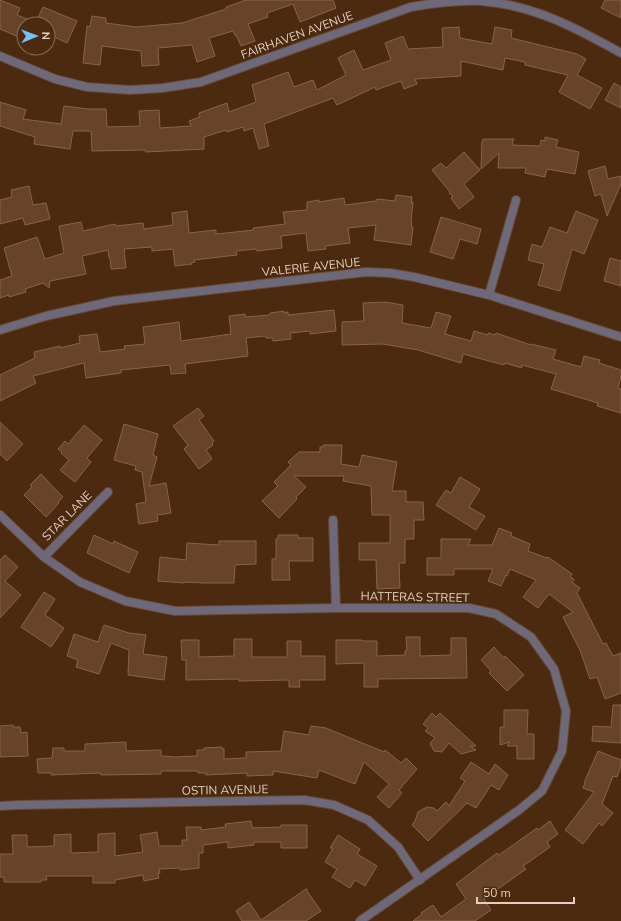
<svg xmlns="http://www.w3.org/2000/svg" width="621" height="921" viewBox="0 0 621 921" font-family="'Nunito Sans',sans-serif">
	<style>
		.building { fill: #674429; stroke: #886347 }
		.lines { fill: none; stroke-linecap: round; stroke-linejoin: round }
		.street-casing { stroke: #67482f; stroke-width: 10 }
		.street { stroke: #6d687a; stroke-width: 8 }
		.labels { text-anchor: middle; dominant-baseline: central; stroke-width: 3; stroke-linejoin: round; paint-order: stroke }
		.street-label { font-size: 12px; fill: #e4cebf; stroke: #4b2a0f }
	</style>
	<rect width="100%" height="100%" fill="#4b2a0f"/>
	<g class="building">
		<polygon points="0,0 20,8 17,15 27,19 19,37 0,29"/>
		<polygon points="246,0 333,0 336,8 300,22 293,4 267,13 268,17 248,24 255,41 241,46 236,35 235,35 233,31 209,38 215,56 197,62 192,45 158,48 159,65 142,66 141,51 102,46 100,65 83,63 87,26 90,27 92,16 106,18 106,23 136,27 182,23 226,9 226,7"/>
		<polygon points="605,0 621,0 621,18 601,8"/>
		<polygon points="43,7 77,21 67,43 48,34 48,24 35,24"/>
		<polygon points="459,27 460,38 492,44 495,27 512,30 511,38 577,54 586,59 577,75 602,88 590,109 559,92 568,75 525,65 525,62 505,58 503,70 461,61 461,76 415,79 417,84 404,89 401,81 376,90 375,87 337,105 333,98 264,124 269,146 259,149 253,128 244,131 243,127 227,132 226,130 204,137 204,149 146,152 145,150 92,151 91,131 73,131 70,149 34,144 35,137 0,126 0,102 26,110 23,119 61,124 64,106 88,109 106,109 107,127 140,126 139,111 159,110 160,128 191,126 189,121 200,117 199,113 227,103 229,112 256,102 252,85 288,72 294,87 313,80 317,90 346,75 338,58 354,50 363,70 391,60 385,43 403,36 408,49 443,47 442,28"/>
		<polygon points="614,83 621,87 621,108 605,100"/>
		<polygon points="545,137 558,140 556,147 579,152 575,174 547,169 545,177 525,173 526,168 498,168 499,153 481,169 482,141 483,141 483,139 514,139 513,141 512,145 540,146 541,140 545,141"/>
		<polygon points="464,152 480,170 464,184 474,197 459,209 451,198 453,196 449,193 450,192 432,170 441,163 446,168"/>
		<polygon points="605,166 608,179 621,176 621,184 607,216 601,194 595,196 588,171"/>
		<polygon points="29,186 33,205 46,203 50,219 25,225 23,218 0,224 0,200 12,197 11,190"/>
		<polygon points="396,195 412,197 411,202 413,202 411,222 412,222 411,227 413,227 411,245 374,240 376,225 348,228 350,243 325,246 326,249 308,251 306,233 281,236 282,248 257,251 256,249 236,251 237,255 194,260 195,262 191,263 192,264 175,266 173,249 152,251 152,247 124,249 126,268 111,269 110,258 109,258 108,250 82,256 86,274 50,281 49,288 43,283 25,289 26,292 9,297 9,295 0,298 0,280 12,276 4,248 37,237 45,259 64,253 59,226 81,222 83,231 115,224 116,226 143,223 144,229 173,225 172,213 187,211 189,233 216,230 216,234 254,230 253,228 285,224 283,212 307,210 307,202 319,200 319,202 344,198 345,205 376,201 377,199 395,201"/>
		<polygon points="576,211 598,220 584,254 572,249 560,291 538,285 544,264 528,260 532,244 542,247 550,227 567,233"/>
		<polygon points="441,217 481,229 477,244 460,239 453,259 430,252"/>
		<polygon points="610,258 621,261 621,286 604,281"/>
		<polygon points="385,302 403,305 402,323 431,328 436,312 451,316 445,334 471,341 474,331 488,335 488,333 495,335 496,333 531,345 531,344 556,350 553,359 581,367 584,356 600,360 599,363 621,370 621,377 618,388 621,389 621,413 597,406 598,403 551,389 556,374 522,365 522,368 505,363 504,365 463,354 461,363 418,350 383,344 342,345 342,322 364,321 363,303"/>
		<polygon points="334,310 336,331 310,334 310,331 290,333 291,339 273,341 273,338 266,338 265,336 246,338 248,356 185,364 186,373 171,374 170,365 121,370 121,373 86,378 84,363 33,376 36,383 0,401 0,375 35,358 34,352 60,346 60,348 80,343 79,336 97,334 100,352 125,349 124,346 145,344 143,327 179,322 181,341 231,334 229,316 245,314 245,317 270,315 270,313 284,311 284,313 288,312 288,315"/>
		<polygon points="198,408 204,416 199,420 214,441 212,443 213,445 206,450 212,459 199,469 184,449 188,445 173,426"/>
		<polygon points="0,422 23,444 7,461 0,454"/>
		<polygon points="124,424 158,434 153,455 157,457 149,486 166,483 171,513 157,515 158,521 139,524 136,504 146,502 142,472 135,470 136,466 114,460"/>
		<polygon points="84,425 102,440 87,458 91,462 75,482 60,470 69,460 61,453 62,452 58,449 65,441 68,444"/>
		<polygon points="323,445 342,445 341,464 359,467 362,455 397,462 392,491 406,491 406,502 423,502 424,520 414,520 414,539 405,539 405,563 399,563 400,588 377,589 376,560 359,560 359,543 390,543 390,515 372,515 371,486 343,481 344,476 294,476 306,487 296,497 297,499 279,518 262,501 278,486 274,482 291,465 288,462 299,452 320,452 320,447 323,447"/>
		<polygon points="41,474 63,497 58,502 59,503 46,517 24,495 32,487 30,485"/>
		<polygon points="460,477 480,489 469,507 485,516 476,530 436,505 446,490 451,493"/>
		<polygon points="499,528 512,533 511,536 530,544 528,551 547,558 548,557 572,574 570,577 574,579 572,582 580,588 577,593 603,644 606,643 613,656 621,653 621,693 605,699 597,677 590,679 580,650 563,617 573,612 549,594 538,608 523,597 536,580 510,569 507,576 506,575 501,586 488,581 493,569 454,569 454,575 427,575 427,558 441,558 441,539 471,539 468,545 492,545"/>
		<polygon points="94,535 113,544 114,541 138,552 129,573 87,553"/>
		<polygon points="278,535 298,535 298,538 313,538 313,561 289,561 290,580 272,580 272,559 276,559 276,539 278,539"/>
		<polygon points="219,541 256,541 256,564 235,565 234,583 204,583 184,582 184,583 158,581 160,557 186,560 187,543 219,545"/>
		<polygon points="5,555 18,567 5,581 21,595 0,618 0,560"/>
		<polygon points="44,592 55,599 45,615 64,628 51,647 21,627"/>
		<polygon points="104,625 129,633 146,635 143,654 167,657 164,680 128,675 129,650 111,643 99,674 76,667 78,660 67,656 74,634 98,642"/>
		<polygon points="406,637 420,637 420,656 451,655 451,638 466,638 467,678 378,679 378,687 364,687 364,663 336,664 336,640 362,640 362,641 377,641 377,656 405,655 405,651 407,650"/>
		<polygon points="234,639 252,639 252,657 287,657 287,641 301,641 301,656 325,656 325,680 299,680 300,687 289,687 289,680 239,681 239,679 186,680 186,660 182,660 181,640 199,640 199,657 234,656"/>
		<polygon points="494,647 504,658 505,656 524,675 507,691 489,673 491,671 481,660"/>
		<polygon points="613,705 621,705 621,743 592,741 593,726 611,727"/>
		<polygon points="504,710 528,710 527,734 534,734 534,759 517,759 517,746 507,746 510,742 500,745 500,727 504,727"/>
		<polygon points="432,713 436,717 440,713 476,746 470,746 476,750 461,754 449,743 442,752 434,751 430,743 435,738 425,731 428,728 423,724"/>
		<polygon points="13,725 13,727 20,727 21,733 27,732 28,756 0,757 0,726"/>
		<polygon points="311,726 326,728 384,752 385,750 401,763 406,758 417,769 399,790 402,793 389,808 377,797 389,784 364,762 355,784 319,770 317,778 273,771 273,775 247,776 247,773 206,775 206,773 198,773 198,771 161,771 161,774 101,775 101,773 51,775 51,773 38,773 37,759 52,758 53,748 64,748 64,751 85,751 85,744 126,742 126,751 161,750 161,756 175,757 197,756 197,750 204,750 204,748 222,747 222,749 224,749 224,759 246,758 246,752 281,751 284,731 309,735"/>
		<polygon points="598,751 621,760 621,766 617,777 613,776 602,804 613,813 602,826 599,823 583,844 565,830 594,792 583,788 585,783 584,783"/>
		<polygon points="471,762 489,774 495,764 508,775 499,790 491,785 476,808 467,803 428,841 412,825 415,821 418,812 427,807 434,808 437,811 446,802 449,806 465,781 460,778"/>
		<polygon points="251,821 252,828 281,827 281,825 307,825 307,848 281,848 281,842 254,842 254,845 228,848 228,842 203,845 203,853 199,853 199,868 180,870 180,868 159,869 160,873 158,873 159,878 144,881 143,875 115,880 115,883 93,883 93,876 46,876 47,880 41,880 41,882 4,882 4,877 0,877 0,854 13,854 12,835 27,835 27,847 54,846 54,835 71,834 71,853 98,852 98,834 115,833 115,856 143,852 140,835 157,832 159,846 182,846 182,840 187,840 186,827 201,827 201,830 226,827 225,824"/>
		<polygon points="550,821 558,834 547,842 550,847 523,866 526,869 484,899 491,910 475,921 413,921 422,914 421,913 433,905 441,917 466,899 456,884 497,853 499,855 537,828 538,830"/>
		<polygon points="338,835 360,849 357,854 377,866 365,886 355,880 350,888 332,877 337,869 325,862 333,848 330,848"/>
		<polygon points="306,889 307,889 307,891 321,911 306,921 242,921 236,911 249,902 261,920"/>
	</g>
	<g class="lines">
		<defs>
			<g id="street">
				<path d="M0,56L55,79L87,87L130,90L163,88L201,82L411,7C434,3 458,0 481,1C534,5 576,28 621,53"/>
				<polyline points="489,295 516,200"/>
				<polyline points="0,330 46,316 114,301 366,272 390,273 414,277 489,295 621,337"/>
				<polyline points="0,515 44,557 80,582 125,601 175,611 336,608 469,608 496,614 531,637 554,669 566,711 562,751 542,791 519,810 360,921"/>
				<polyline points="333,520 336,608"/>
				<polyline points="44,557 108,492"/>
				<polyline points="0,806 18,805 304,800 334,805 368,820 398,847 420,880"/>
			</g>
		</defs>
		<use href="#street" class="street-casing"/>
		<use href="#street" class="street"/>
	</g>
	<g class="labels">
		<g class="street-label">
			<text transform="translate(297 35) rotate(-20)">FAIRHAVEN AVENUE</text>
			<text transform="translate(311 267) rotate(-6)">VALERIE AVENUE</text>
			<text transform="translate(67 516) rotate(-45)">STAR LANE</text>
			<text transform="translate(415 597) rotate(1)">HATTERAS STREET</text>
			<text transform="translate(225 790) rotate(-1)">OSTIN AVENUE</text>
		</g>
	</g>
	<g transform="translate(36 36) rotate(89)"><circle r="19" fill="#4b2a0f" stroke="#886c55"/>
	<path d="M0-3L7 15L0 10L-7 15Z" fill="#70c2f4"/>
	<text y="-6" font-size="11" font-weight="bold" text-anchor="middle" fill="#e4cebf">N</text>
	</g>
	<path d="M477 897v6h97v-6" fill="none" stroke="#e4cebf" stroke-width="2"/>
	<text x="483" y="897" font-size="12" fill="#e4cebf" stroke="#4b2a0f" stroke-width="3" paint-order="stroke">50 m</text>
</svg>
